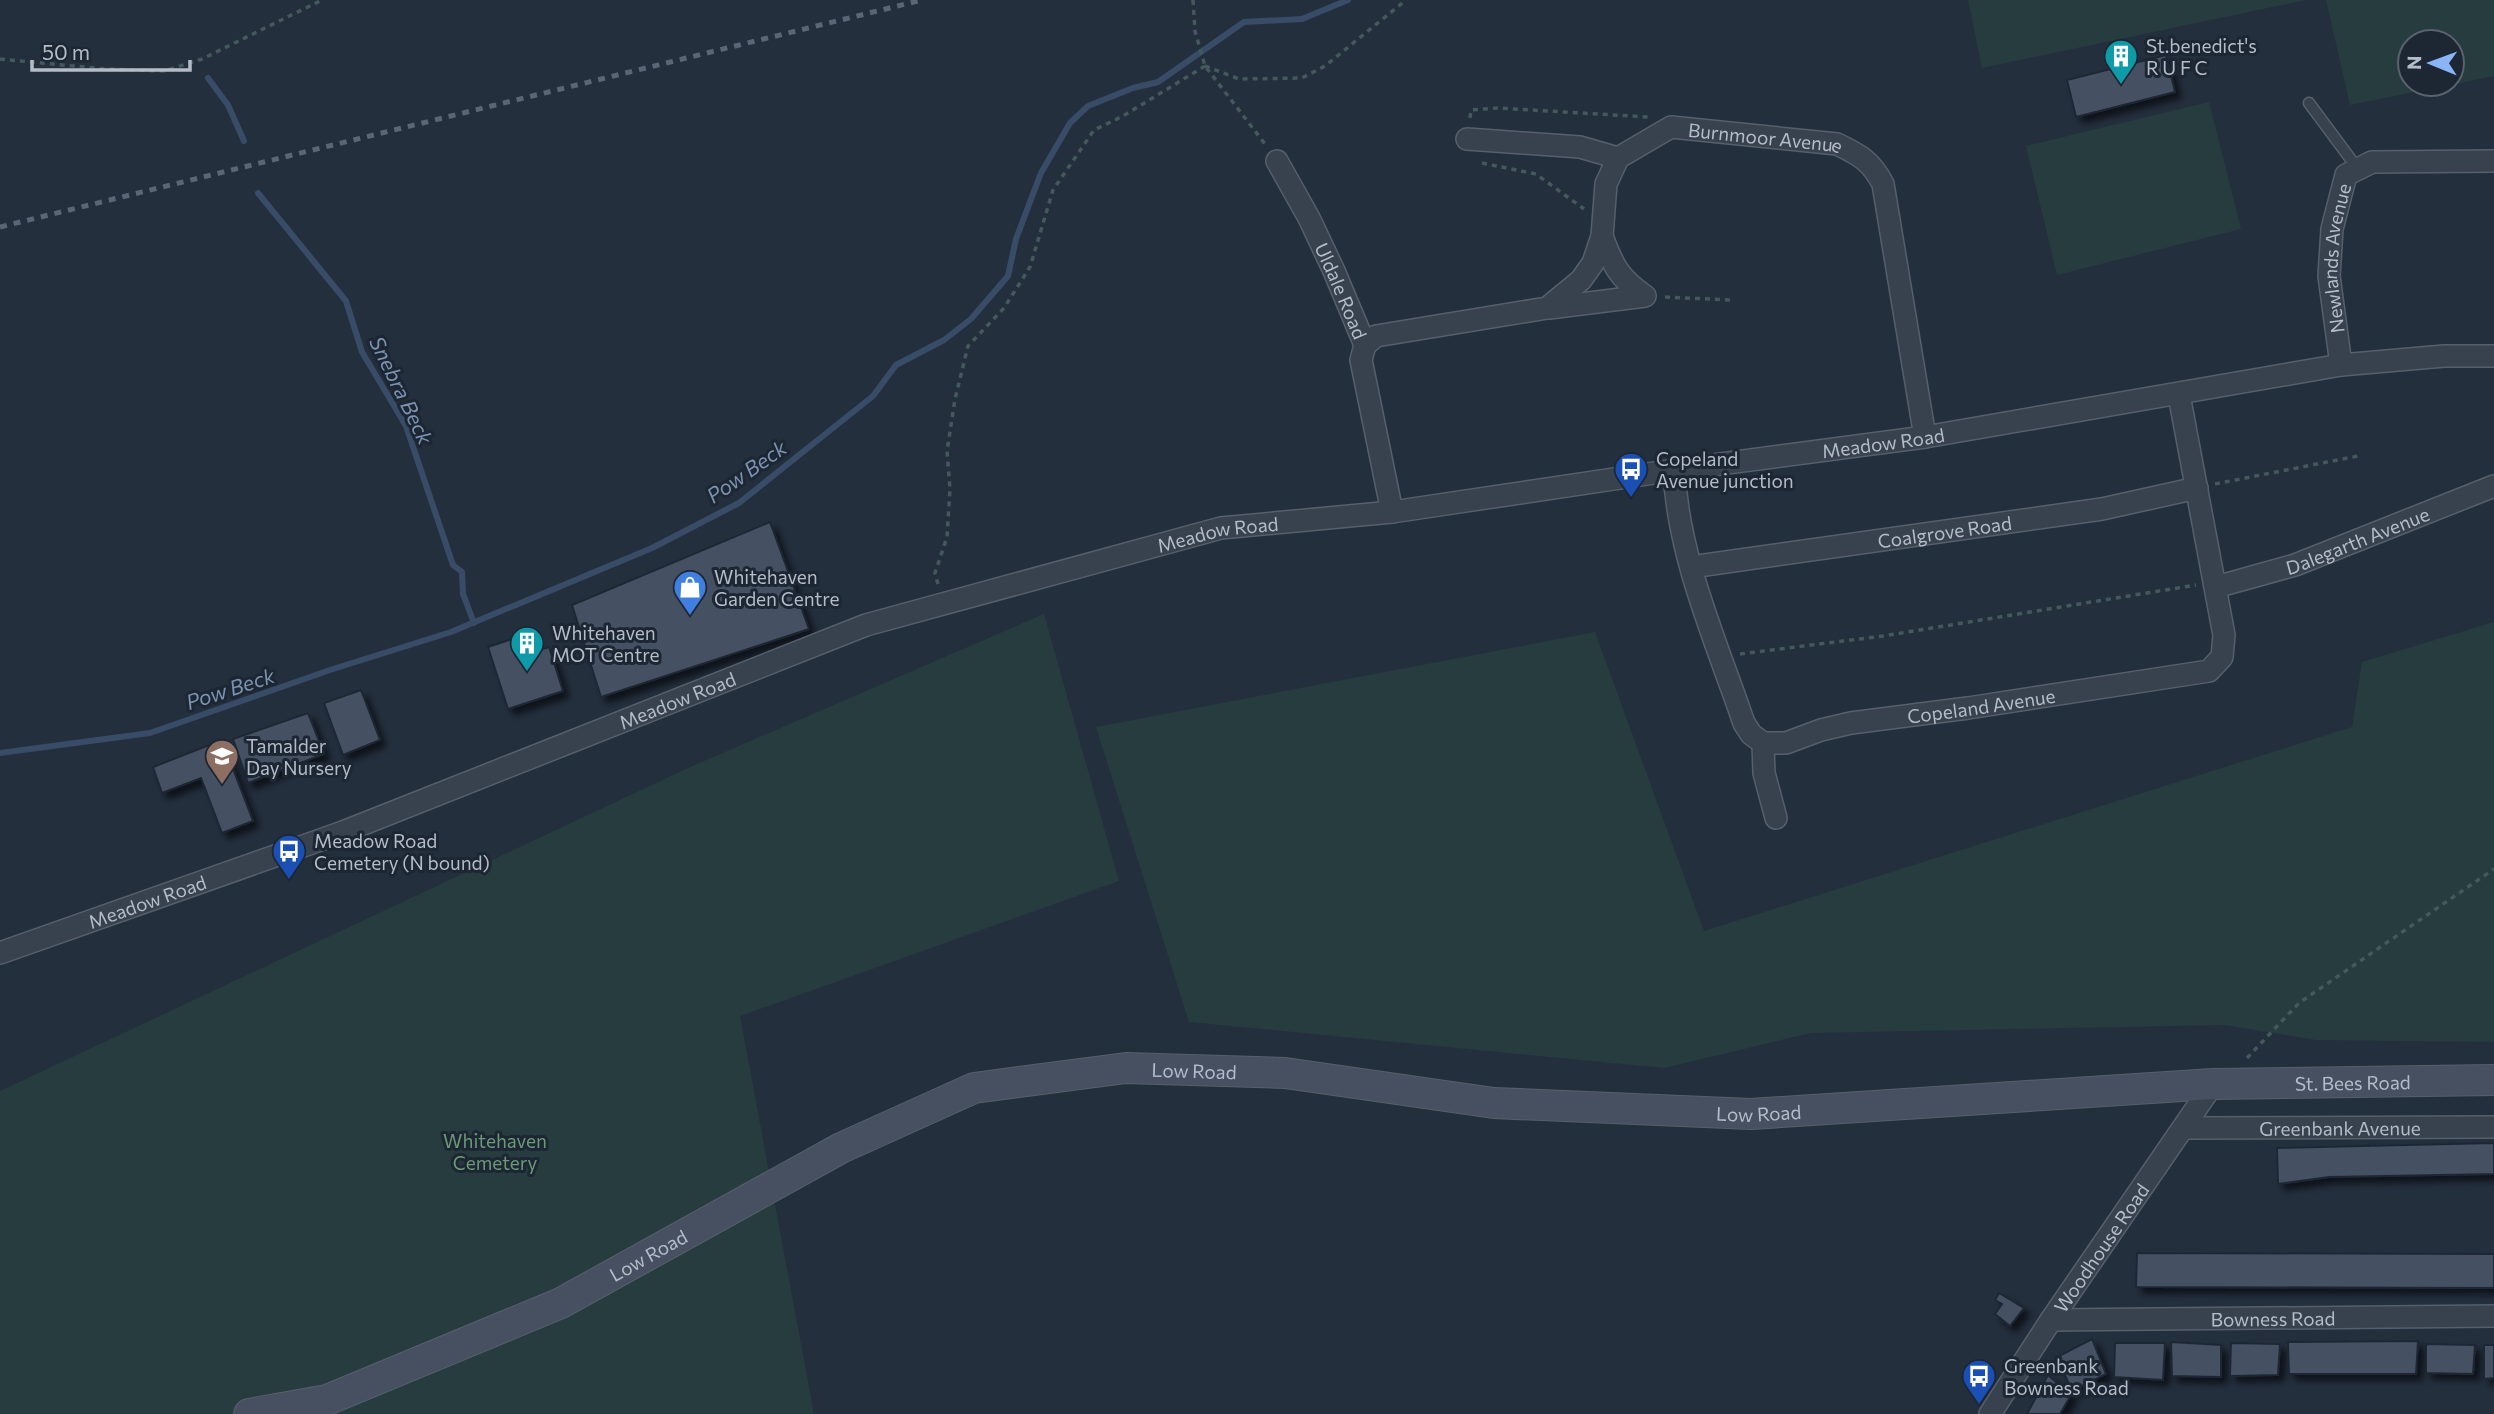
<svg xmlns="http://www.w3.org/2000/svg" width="2494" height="1414" viewBox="0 0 2494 1414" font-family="Commissioner,sans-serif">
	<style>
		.green { fill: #263c3f; fill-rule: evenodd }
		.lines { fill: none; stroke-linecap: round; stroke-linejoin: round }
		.stream { stroke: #394c67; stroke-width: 6 }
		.building { fill: #455162; stroke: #1f2835; stroke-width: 2; filter: url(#shadow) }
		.service-casing { stroke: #565f6c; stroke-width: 13 }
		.minor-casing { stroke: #565f6c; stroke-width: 24 }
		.secondary-casing { stroke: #565f6c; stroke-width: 32 }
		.path { stroke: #44595c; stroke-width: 3.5; stroke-dasharray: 5 5; stroke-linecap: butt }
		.service { stroke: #38414e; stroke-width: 10 }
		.minor { stroke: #38414e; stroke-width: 21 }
		.secondary { stroke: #465061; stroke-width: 30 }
		.rail { stroke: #5a6575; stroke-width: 5; stroke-dasharray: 7 7; stroke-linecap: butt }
		.labels { text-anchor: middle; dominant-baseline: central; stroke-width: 6; stroke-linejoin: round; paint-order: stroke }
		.poi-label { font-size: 19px; fill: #b4bcc9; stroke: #1d2633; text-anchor: start }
		.street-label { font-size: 19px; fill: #b4bcc9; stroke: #1d2633 }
		.park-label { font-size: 19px; fill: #6b9a76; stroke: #1d2633 }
		.water-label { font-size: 21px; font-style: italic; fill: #7c92b1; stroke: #1d2633 }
	</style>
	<defs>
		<filter id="shadow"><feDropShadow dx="6" dy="6" stdDeviation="3.5" flood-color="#0009"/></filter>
	</defs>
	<rect width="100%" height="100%" fill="#242f3e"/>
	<g class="green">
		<polygon points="1968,0 2306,0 1982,68"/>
		<path d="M2326,0H2494V76L2350,105ZM2410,42H2452V84H2410Z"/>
		<polygon points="2209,102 2241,229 2057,275 2026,146"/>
		<polygon points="1044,614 1119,881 740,1016 814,1414 0,1414 0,1091 688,768"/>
		<polygon points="2494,622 2494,1042 2316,1040 2224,1025 1811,1033 1664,1068 1189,1022 1096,727 1595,632 1704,931 2352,727 2362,662"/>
	</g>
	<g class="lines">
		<g class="stream">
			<polyline points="208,78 228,105 244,141"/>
			<polyline points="258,193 346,301 362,352 406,426 453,565 462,572 463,594 474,623"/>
			<polyline points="0,753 150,733 330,670 451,632 652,548 739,503 873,396 896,365 944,340 971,319 1008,276 1016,239 1041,173 1070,123 1088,106 1133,88 1158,82 1244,22 1302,19 1348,0"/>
		</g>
	</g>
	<g class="building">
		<polygon points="2166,55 2175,92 2076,117 2067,80"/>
		<polygon points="770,522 809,629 601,697 572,605"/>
		<polygon points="521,636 527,654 549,647 563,691 508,709 488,647"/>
		<polygon points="361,690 380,740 343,755 324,703"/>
		<polygon points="308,713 324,754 248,783 233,739"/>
		<polygon points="222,740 253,821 222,833 201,778 162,793 153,767"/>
		<polygon points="2494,1143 2494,1174 2329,1177 2278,1184 2277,1148"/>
		<polygon points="2137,1253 2494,1254 2494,1288 2136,1287"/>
		<polygon points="1999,1293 2024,1308 2010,1326 1995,1314 2002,1304 1995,1300"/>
		<polygon points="2092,1339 2106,1374 2072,1391 2057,1357"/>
		<polygon points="2418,1341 2416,1374 2289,1374 2288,1342"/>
		<polygon points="2171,1342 2221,1345 2221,1377 2172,1376"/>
		<polygon points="2115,1343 2165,1343 2163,1380 2114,1377"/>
		<polygon points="2231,1343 2280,1344 2278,1375 2230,1376"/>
		<polygon points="2426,1344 2475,1345 2473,1374 2426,1373"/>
		<polygon points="2484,1345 2494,1345 2494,1378 2484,1379"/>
		<polygon points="2048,1375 2071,1395 2060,1414 2027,1414"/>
	</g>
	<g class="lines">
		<defs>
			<polyline id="service" points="2309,103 2358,169"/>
			<g id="minor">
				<polyline points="1467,139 1580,147 1618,158"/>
				<path id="s1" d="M1277,161L1309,218L1334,271L1365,345L1361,360L1392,512"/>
				<path d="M1549,308L1645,296C1619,278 1613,266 1602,236"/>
				<path id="s2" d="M1365,345L1376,336L1547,308L1581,280L1593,263L1602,236L1606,184L1618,158L1671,127L1837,144C1860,155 1871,161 1883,184L1925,437"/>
				<path id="s3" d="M2341,365L2329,276L2332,229L2346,175L2372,162L2494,161"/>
				<path id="s4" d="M1674,470C1678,557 1716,641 1744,723L1751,734L1763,743H1786L1821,730L1851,723L1968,708L2209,671L2222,657L2224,635L2179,395"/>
				<path id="s5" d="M1691,567L2102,509L2197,488"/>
				<path id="s6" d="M2216,587L2295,565L2494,486"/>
				<polyline points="1763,743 1764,773 1776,818"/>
				<path id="s7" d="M0,953L343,832L866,625L1221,528L1392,512L1674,470L1925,437L2341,365L2444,356H2494"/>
				<path id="s8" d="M2184,1128L2494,1127"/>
				<path id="s9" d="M2051,1320L2494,1316"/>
				<path id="s10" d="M1990,1414L2051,1320L2213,1084"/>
			</g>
			<g id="secondary">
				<path id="s11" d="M249,1414L327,1400L561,1303L841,1148L974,1088L1126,1068L1285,1073L1494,1103L1751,1114L2213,1084L2494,1080"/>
			</g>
		</defs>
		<use href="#service" class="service-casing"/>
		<use href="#minor" class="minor-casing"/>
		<use href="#secondary" class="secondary-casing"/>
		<g class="path">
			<polyline points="1193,0 1195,31 1205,66 1265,144"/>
			<polyline points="0,59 105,69 164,71 202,59 322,0"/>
			<polyline points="1205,66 1239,79 1302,78 1325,66 1406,0"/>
			<polyline points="1470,118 1471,110 1498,108 1648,117"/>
			<polyline points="1482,163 1536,174 1584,209"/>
			<polyline points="1665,297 1730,300"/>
			<polyline points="2215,484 2358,456"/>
			<polyline points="938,584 935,573 947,537 950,489 947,451 955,399 968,346 1004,308 1030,267 1053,190 1094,130 1123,116 1205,66"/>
			<polyline points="1740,654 1883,636 2196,585"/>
			<polyline points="2247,1058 2299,1003 2494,869"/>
		</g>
		<use href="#service" class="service"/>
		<use href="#minor" class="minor"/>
		<use href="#secondary" class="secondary"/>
		<polyline class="rail" points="0,227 922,0"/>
	</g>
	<defs>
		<symbol id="building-pin" viewBox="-11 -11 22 30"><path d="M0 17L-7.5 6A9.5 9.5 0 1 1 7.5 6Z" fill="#0f9aa8" stroke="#1d2633"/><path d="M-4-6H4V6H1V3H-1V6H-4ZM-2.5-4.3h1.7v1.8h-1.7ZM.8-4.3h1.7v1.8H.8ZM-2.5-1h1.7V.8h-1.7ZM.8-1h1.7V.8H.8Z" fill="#fff"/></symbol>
		<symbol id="bus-pin" viewBox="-11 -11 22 30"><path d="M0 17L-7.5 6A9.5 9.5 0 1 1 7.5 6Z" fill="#1a4fb4" stroke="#1d2633"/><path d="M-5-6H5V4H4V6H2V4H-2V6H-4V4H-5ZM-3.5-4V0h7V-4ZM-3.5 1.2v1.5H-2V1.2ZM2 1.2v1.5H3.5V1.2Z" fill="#fff"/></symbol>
		<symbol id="shop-pin" viewBox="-11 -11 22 30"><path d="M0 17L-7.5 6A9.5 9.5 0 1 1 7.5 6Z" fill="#3f7fe0" stroke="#1d2633"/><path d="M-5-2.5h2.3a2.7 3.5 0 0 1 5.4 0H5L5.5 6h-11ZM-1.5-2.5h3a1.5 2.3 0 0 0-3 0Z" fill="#fff"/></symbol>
		<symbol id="school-pin" viewBox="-11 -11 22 30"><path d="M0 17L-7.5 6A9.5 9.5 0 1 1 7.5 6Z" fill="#8d6e63" stroke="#1d2633"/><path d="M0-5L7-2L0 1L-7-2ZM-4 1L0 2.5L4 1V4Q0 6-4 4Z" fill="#fff"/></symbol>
	</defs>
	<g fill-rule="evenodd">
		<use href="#building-pin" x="2102" y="37" width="38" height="52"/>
		<use href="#bus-pin" x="1612" y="450" width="38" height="52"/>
		<use href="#shop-pin" x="671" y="568" width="38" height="52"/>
		<use href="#building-pin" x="508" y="624" width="38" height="52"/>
		<use href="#school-pin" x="203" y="737" width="38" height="52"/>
		<use href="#bus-pin" x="270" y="832" width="38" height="52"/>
		<use href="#bus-pin" x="1960" y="1357" width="38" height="52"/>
	</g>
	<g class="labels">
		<g class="poi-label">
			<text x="2146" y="45">St.benedict's<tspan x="2146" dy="22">R U F C</tspan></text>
			<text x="1656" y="458">Copeland<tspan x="1656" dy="22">Avenue junction</tspan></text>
			<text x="714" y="576">Whitehaven<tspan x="714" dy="22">Garden Centre</tspan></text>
			<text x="552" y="632">Whitehaven<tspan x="552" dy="22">MOT Centre</tspan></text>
			<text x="246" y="745">Tamalder<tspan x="246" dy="22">Day Nursery</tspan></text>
			<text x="314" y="840">Meadow Road<tspan x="314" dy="22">Cemetery (N bound)</tspan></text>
			<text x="2004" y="1365">Greenbank<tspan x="2004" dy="22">Bowness Road</tspan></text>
		</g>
		<g class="street-label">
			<text stroke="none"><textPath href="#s2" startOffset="518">Burnmoor Avenue</textPath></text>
			<text stroke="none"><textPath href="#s3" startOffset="108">Newlands Avenue</textPath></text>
			<text stroke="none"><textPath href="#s1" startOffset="145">Uldale Road</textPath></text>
			<text stroke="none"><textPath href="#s7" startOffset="1962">Meadow Road</textPath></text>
			<text stroke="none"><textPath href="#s5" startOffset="256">Coalgrove Road</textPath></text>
			<text stroke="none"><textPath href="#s7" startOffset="1290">Meadow Road</textPath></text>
			<text stroke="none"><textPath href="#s6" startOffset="149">Dalegarth Avenue</textPath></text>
			<text stroke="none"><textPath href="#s7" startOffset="723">Meadow Road</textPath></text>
			<text stroke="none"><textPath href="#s4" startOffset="514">Copeland Avenue</textPath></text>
			<text stroke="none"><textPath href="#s7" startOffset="156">Meadow Road</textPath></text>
			<text stroke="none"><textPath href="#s11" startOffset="1020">Low Road</textPath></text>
			<text stroke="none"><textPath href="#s11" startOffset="2182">St. Bees Road</textPath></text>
			<text stroke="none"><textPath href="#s11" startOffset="1587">Low Road</textPath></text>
			<text stroke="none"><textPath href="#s8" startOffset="156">Greenbank Avenue</textPath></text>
			<text stroke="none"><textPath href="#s10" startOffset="200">Woodhouse Road</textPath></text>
			<text stroke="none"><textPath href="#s11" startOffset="432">Low Road</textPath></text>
			<text stroke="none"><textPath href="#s9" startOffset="222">Bowness Road</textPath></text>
		</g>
		<g class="park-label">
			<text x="495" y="1140">Whitehaven<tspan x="495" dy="22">Cemetery</tspan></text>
		</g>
		<g class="water-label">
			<text transform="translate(402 390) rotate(64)">Snebra Beck</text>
			<text transform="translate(746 471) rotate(-35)">Pow Beck</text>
			<text transform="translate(230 688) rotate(-18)">Pow Beck</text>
		</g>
	</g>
	<g transform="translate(2431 63) rotate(271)"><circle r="33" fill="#1d2633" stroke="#59626f" stroke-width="2"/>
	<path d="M0-5L12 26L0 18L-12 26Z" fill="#8ab4f8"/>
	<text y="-10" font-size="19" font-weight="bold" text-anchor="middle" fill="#b4bcc9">N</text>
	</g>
	<path d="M32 60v10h158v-10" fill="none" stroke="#b4bcc9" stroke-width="3.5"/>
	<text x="42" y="60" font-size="21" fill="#b4bcc9" stroke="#1d2633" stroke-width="5" paint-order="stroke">50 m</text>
</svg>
